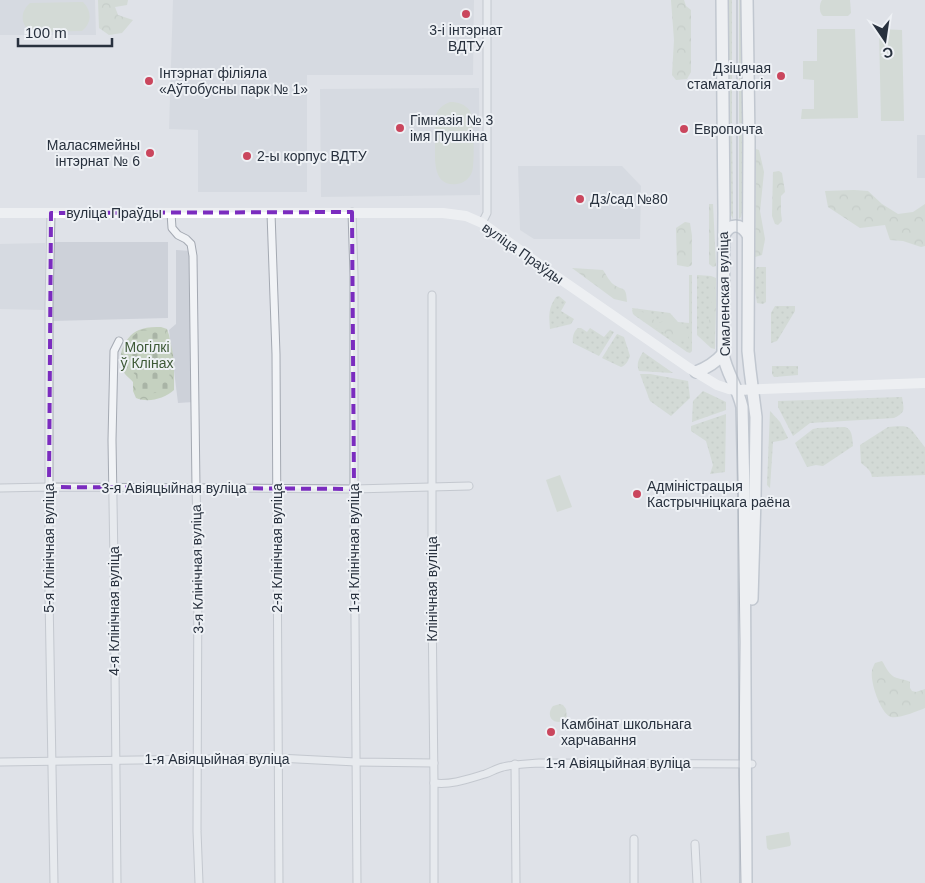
<svg xmlns="http://www.w3.org/2000/svg" width="925" height="883" viewBox="0 0 925 883" font-family="Helvetica,sans-serif">
	<style>
		.built { fill: #cdd1d9 }
		.grass { fill: url(#grass-dots) }
		.forest { fill: url(#forest-crowns) }
		.cemetery { fill: url(#cemetery-stones) }
		.green { fill: #c5d1c0 }
		.lines { fill: none; stroke-linecap: round; stroke-linejoin: round }
		.street-casing { stroke: #a4a9b2; stroke-width: 9 }
		.primary-casing { stroke: #9ea7b3; stroke-width: 14 }
		.street { stroke: #f1f3f6; stroke-width: 7 }
		.secondary { stroke: #fff; stroke-width: 10 }
		.primary { stroke: #fff; stroke-width: 11 }
		.tram { stroke: #788291; stroke-width: 1 }
		.marked { fill: none; stroke: #7b2cbf; stroke-width: 4; stroke-dasharray: 10 6; stroke-linejoin: round }
		.poi-dot { fill: #ca465d; stroke: #eef1f5; stroke-width: 2 }
		.labels { text-anchor: middle; dominant-baseline: central; stroke-width: 4; stroke-linejoin: round; paint-order: stroke }
		.poi-label { font-size: 14px; fill: #28313e; stroke: #eef1f5; text-anchor: start }
		.street-label { font-size: 14px; fill: #28313e; stroke: #eef1f5 }
		.park-label { font-size: 14px; fill: #3d5936; stroke: #eef1f5 }
	</style>
	<defs>
		<pattern id="grass-dots" width="8" height="8" patternUnits="userSpaceOnUse" patternTransform="scale(1.25)"><rect width="8" height="8" fill="#c5d1c0"/><path d="M2 2h.1M6 6h.1" fill="none" stroke="#a9b4a6" stroke-width="1.8" stroke-linecap="round"/></pattern>
		<pattern id="forest-crowns" width="20" height="18" patternUnits="userSpaceOnUse" patternTransform="scale(1.25)"><rect width="20" height="18" fill="#c5d1c0"/><path d="M2 6a3 3 0 1 1 6 0M12 15a3 3 0 1 1 6 0" fill="none" stroke="#a9b4a6"/></pattern>
		<pattern id="cemetery-stones" width="16" height="16" patternUnits="userSpaceOnUse" patternTransform="scale(1.25)"><rect width="16" height="16" fill="#c5d1c0"/><path d="M2 7V4a2 2 0 0 1 4 0v3zM10 15v-3a2 2 0 0 1 4 0v3z" fill="#a9b4a6"/></pattern>
	</defs>
	<rect width="100%" height="100%" fill="#dfe2e8"/>
	<g class="built">
		<polygon points="0,0 95,0 96,35 0,35"/>
		<polygon points="173,0 474,0 473,75 307,75 307,192 198,192 198,130 169,129"/>
		<polygon points="479,88 480,195 321,197 320,89"/>
		<rect x="917" y="135" width="8" height="43"/>
		<polygon points="518,166 622,166 641,186 640,239 534,239 520,230"/>
		<polygon points="51,242 168,242 168,318 52,321"/>
		<polygon points="45,243 45,310 0,309 0,244"/>
		<polygon points="176,250 191,251 193,402 178,403 169,330 176,324"/>
	</g>
	<g class="grass">
		<polygon points="728,0 732,0 732,123 729,123"/>
		<polygon points="739,0 742,0 743,123 739,123"/>
		<polygon points="729,130 732,130 733,219 730,213"/>
		<polygon points="739,130 743,130 742,212 741,217 739,219"/>
		<polygon points="757,267 766,267 766,302 763,304 757,303 755,291 755,270"/>
		<polygon points="689,275 692,275 692,351 690,353 687,352 634,315 632,308 670,313 678,322 689,323"/>
		<polygon points="697,275 711,276 716,278 715,349 711,348 697,335"/>
		<path d="M559,296L566,302L561,311L574,319L571,324L550,329C549,315 548,309 556,297Z"/>
		<polygon points="775,306 795,306 795,311 777,341 771,343 771,313"/>
		<path d="M578,328H581L587,332L590,328L604,337L610,330L614,332L599,356L573,343C572,337 574,331 578,328Z"/>
		<path d="M617,334L624,337L630,356C628,361 626,365 621,367L602,358Z"/>
		<path d="M643,352L673,373L639,371C636,363 639,359 643,352Z"/>
		<polygon points="772,366 798,366 798,375 774,377 772,374"/>
		<polygon points="640,374 650,374 688,381 690,398 671,416 650,401"/>
		<polygon points="703,391 726,402 726,410 692,422 693,401"/>
		<path d="M902,397C904,410 906,412 894,418L810,423L793,436L778,407V401Z"/>
		<polygon points="770,411 780,422 788,438 784,440 773,442 770,488 767,485"/>
		<polygon points="726,414 725,472 710,474 713,465 706,441 691,431 691,426"/>
		<path d="M845,427C853,430 852,438 853,446L823,466L816,465L807,467L795,443L813,429L818,428Z"/>
		<path d="M888,427C894,427 904,425 909,428C912,429 921,443 925,447V475L872,477C871,470 866,467 861,463L860,445Z"/>
	</g>
	<g class="forest">
		<polygon points="98,0 128,0 127,5 115,7 118,15 133,20 122,33 109,35 99,28"/>
		<polygon points="671,0 684,0 686,6 691,10 691,72 687,79 676,80 672,75 674,40"/>
		<polygon points="756,149 759,150 764,172 760,211 765,239 762,255 755,257"/>
		<polygon points="779,171 782,173 785,192 781,196 781,213 782,221 778,225 775,224 772,216 773,172"/>
		<polygon points="854,190 868,191 882,204 898,214 913,212 925,204 925,246 921,247 903,241 890,240 885,225 860,228 828,207 825,191"/>
		<polygon points="709,204 713,204 716,266 713,267 709,264"/>
		<polygon points="685,222 690,223 692,236 692,265 688,267 677,265 676,228"/>
		<path d="M572,268L603,270C606,274 609,281 613,284C623,292 626,284 627,302L614,299Z"/>
		<polygon points="712,279 714,279 716,298 715,336 712,336 709,324 710,306 712,301 709,283"/>
		<polygon points="632,310 647,313 657,323 662,322 665,316 672,315 674,322 684,325 688,333 688,341 674,339 633,314"/>
		<path d="M161,327L167,329L169,335L173,354L174,364V390C164,399 148,403 136,398L133,391V382C131,379 127,377 125,374C114,359 125,333 142,329C148,327 155,327 161,327Z"/>
		<path d="M882,661C886,667 889,676 897,678C902,680 905,679 910,682V688L912,691L916,692L925,689V708C918,711 898,719 891,717C880,713 870,681 872,671C872,669 874,665 875,663Z"/>
		<path d="M560,704L563,705L566,709L567,718C556,728 544,717 553,706Z"/>
	</g>
	<polygon class="cemetery" points="165,329 171,392 139,394 136,375 127,368 126,342 139,331"/>
	<g class="green">
		<path d="M822,0H850L851,13L848,16H823C819,13 819,4 822,0Z"/>
		<path d="M83,2C92,11 92,23 82,31L31,32C20,24 20,12 30,3Z"/>
		<polygon points="817,29 855,29 858,118 801,119 802,109 814,109 814,80 803,79 803,61 817,61"/>
		<polygon points="879,29 902,30 904,121 881,121"/>
		<path d="M450,102C458,102 465,104 470,111C474,117 475,165 472,172C469,179 464,183 457,184C434,187 435,163 435,148C435,137 435,127 435,117C438,109 442,105 450,102Z"/>
		<polygon points="560,475 572,507 557,512 546,480"/>
		<polygon points="789,832 791,844 790,846 769,850 767,848 766,836"/>
	</g>
	<g class="lines">
		<defs>
			<g id="street">
				<polyline points="352,212 354,275 354,489 357,883"/>
				<polyline points="51,213 49,305 49,595 54,883"/>
				<polyline points="171,213 172,228 178,235 186,239 191,244 193,256 196,488 198,558 197,831 199,883"/>
				<polyline points="271,213 276,354 279,883"/>
				<polyline points="482,223 487,213 487,0"/>
				<polyline points="432,295 432,601 434,783 434,883"/>
				<polyline points="0,488 49,487 354,489 469,486"/>
				<polyline points="0,762 278,758 356,762 434,763"/>
				<polyline points="515,764 516,883"/>
				<path d="M434,783C452,785 468,779 485,774C491,772 497,768 503,767C515,764 527,764 539,763L752,764"/>
				<polyline points="634,839 634,883"/>
				<polyline points="695,844 697,883"/>
				<polyline points="117,883 114,563 112,440 114,351 119,341"/>
			</g>
			<g id="primary">
				<path d="M722,0L724,213L723,354C726,372 738,388 742,407L744,492L746,883"/>
				<polyline points="747,0 749,141 748,351 750,370 756,417 755,497 752,599"/>
				<path d="M724,235C730,223 741,223 748,235"/>
				<path d="M696,372C707,368 715,363 723,354"/>
			</g>
		</defs>
		<use href="#street" class="street-casing"/>
		<use href="#primary" class="primary-casing"/>
		<use href="#street" class="street"/>
		<polyline class="secondary" points="0,213 443,213 466,216 482,223 550,272 689,368 717,385 729,389 737,390 925,383"/>
		<use href="#primary" class="primary"/>
		<polyline class="tram" points="737,0 737,407 740,642 739,775 741,883"/>
	</g>
	<path d="M0 0H925V883H0ZM352,212L354,489L49,487L51,213Z" fill="#dfe2e8" fill-opacity=".55" fill-rule="evenodd"/>
	<path class="marked" d="M352,212L354,489L49,487L51,213Z"/>
	<g class="poi-dot">
		<circle cx="466" cy="14" r="5"/>
		<circle cx="781" cy="76" r="5"/>
		<circle cx="149" cy="81" r="5"/>
		<circle cx="400" cy="128" r="5"/>
		<circle cx="684" cy="129" r="5"/>
		<circle cx="150" cy="153" r="5"/>
		<circle cx="247" cy="156" r="5"/>
		<circle cx="580" cy="199" r="5"/>
		<circle cx="637" cy="494" r="5"/>
		<circle cx="551" cy="732" r="5"/>
	</g>
	<g class="labels">
		<g class="poi-label">
			<text x="466" y="30" text-anchor="middle">3-і інтэрнат<tspan x="466" dy="16">ВДТУ</tspan></text>
			<text x="771" y="68" text-anchor="end">Дзіцячая<tspan x="771" dy="16">стаматалогія</tspan></text>
			<text x="159" y="73">Інтэрнат філіяла<tspan x="159" dy="16">«Аўтобусны парк № 1»</tspan></text>
			<text x="410" y="120">Гімназія № 3<tspan x="410" dy="16">імя Пушкіна</tspan></text>
			<text x="694" y="129">Европочта</text>
			<text x="140" y="145" text-anchor="end">Маласямейны<tspan x="140" dy="16">інтэрнат № 6</tspan></text>
			<text x="257" y="156">2-ы корпус ВДТУ</text>
			<text x="590" y="199">Дз/сад №80</text>
			<text x="647" y="486">Адміністрацыя<tspan x="647" dy="16">Кастрычніцкага раёна</tspan></text>
			<text x="561" y="724">Камбінат школьнага<tspan x="561" dy="16">харчавання</tspan></text>
		</g>
		<g class="street-label">
			<text x="114" y="213">вуліца Праўды</text>
			<text transform="translate(523 253) rotate(35)">вуліца Праўды</text>
			<text transform="translate(724 294) rotate(-91)">Смаленская вуліца</text>
			<text x="174" y="488">3-я Авіяцыйная вуліца</text>
			<text transform="translate(49 548) rotate(-90)">5-я Клінічная вуліца</text>
			<text transform="translate(277 548) rotate(-90)">2-я Клінічная вуліца</text>
			<text transform="translate(354 548) rotate(-90)">1-я Клінічная вуліца</text>
			<text transform="translate(197 569) rotate(-91)">3-я Клінічная вуліца</text>
			<text transform="translate(432 589) rotate(-90)">Клінічная вуліца</text>
			<text transform="translate(114 611) rotate(-90)">4-я Клінічная вуліца</text>
			<text x="217" y="759">1-я Авіяцыйная вуліца</text>
			<text x="618" y="763">1-я Авіяцыйная вуліца</text>
		</g>
		<g class="park-label">
			<text x="147" y="347">Могілкі<tspan x="147" dy="16">ў Клінах</tspan></text>
		</g>
	</g>
	<g transform="translate(885 40) rotate(167)" stroke="#eef1f5" stroke-width="4" paint-order="stroke">
	<path d="M0-4L9 19L0 12L-9 19Z" fill="#28313e"/>
	<text y="-8" font-size="14" font-weight="bold" text-anchor="middle" fill="#28313e">С</text>
	</g>
	<path d="M18 38v8h94v-8" fill="none" stroke="#28313e" stroke-width="2.5"/>
	<text x="25" y="38" font-size="15" fill="#28313e" stroke="#eef1f5" stroke-width="4" paint-order="stroke">100 m</text>
</svg>
